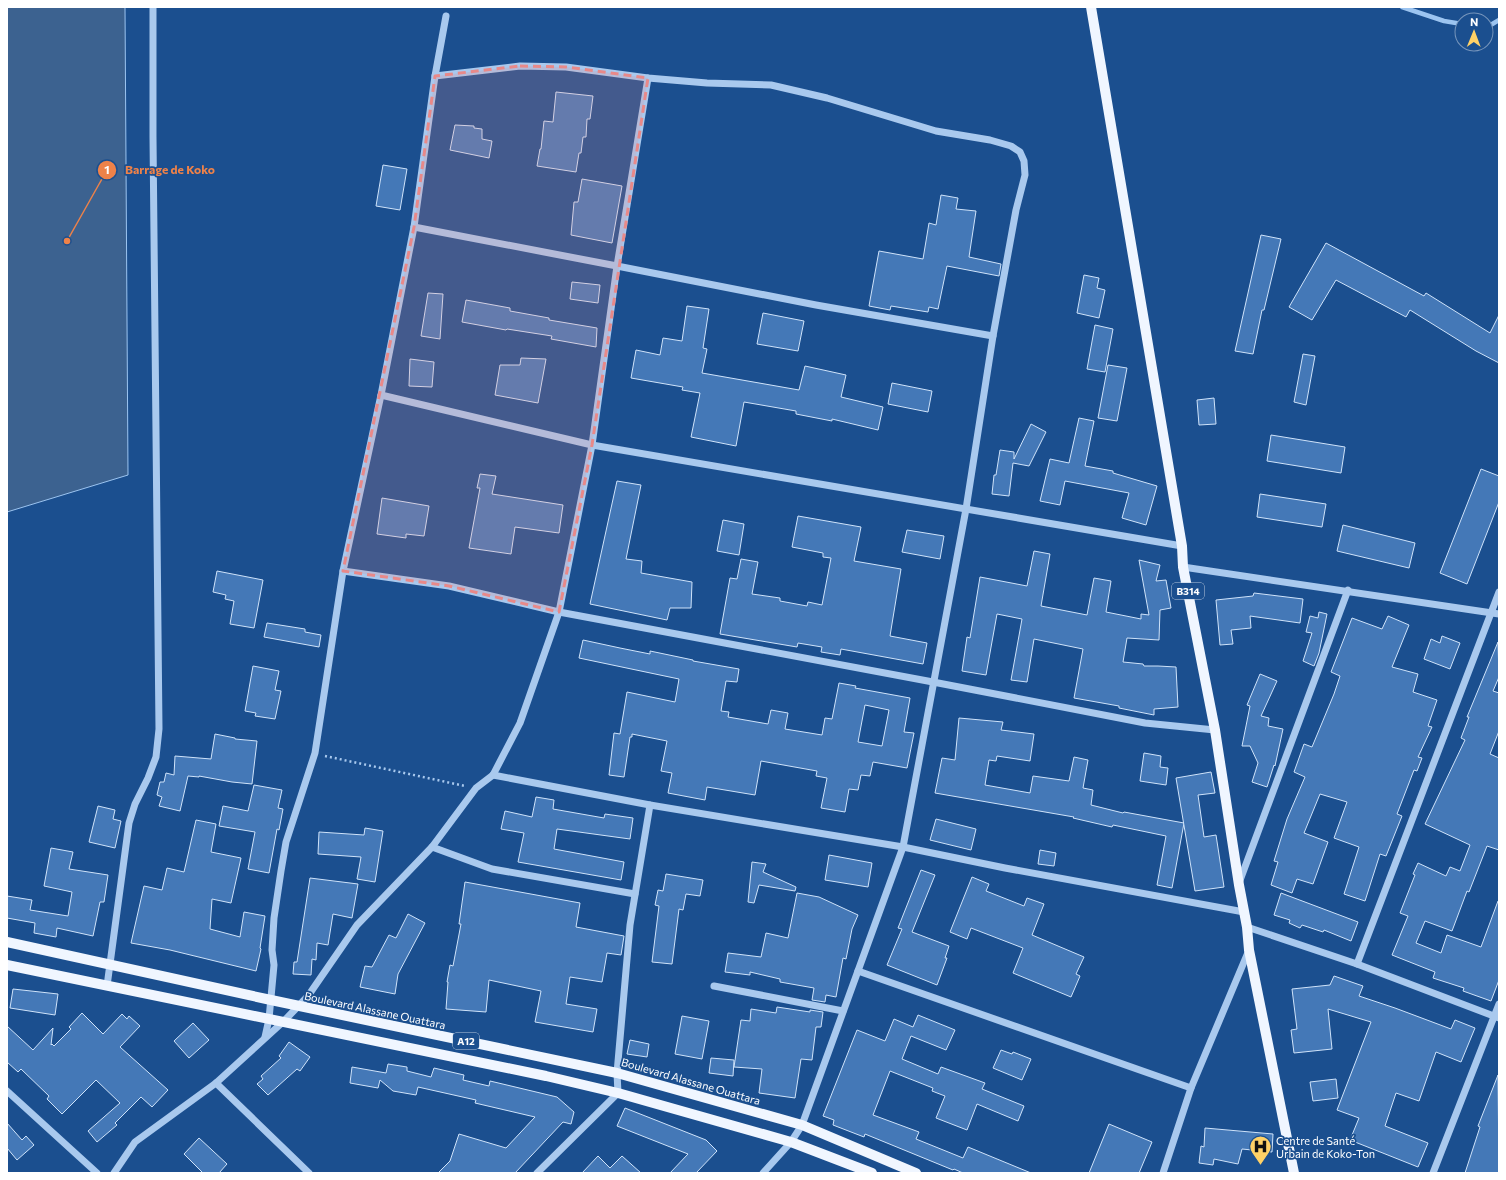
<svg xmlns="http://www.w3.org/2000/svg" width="1506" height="1180" viewBox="0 0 1506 1180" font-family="Commissioner,sans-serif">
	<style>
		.water { fill: #3c6290; stroke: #9cc4f0 }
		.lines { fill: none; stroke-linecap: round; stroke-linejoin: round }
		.stream { stroke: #9cc4f0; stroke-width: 4.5 }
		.building { fill: #4478b7; stroke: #cfe3fa; fill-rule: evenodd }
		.path { stroke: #a9c9ee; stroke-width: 2.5; stroke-dasharray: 2 3; stroke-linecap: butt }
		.minor { stroke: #a9c9ee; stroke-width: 7 }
		.major { stroke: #f0f6ff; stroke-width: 10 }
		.marked { fill: #e88989; fill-opacity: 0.2; stroke: #e88989; stroke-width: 3; stroke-dasharray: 8 5; stroke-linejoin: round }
		.labels { text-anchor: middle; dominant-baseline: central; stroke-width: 3.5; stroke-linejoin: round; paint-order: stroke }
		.shield { fill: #1b4f8f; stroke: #bbcadd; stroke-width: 1 }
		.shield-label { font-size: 10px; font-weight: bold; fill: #fff }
		.street-label { font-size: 11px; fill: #fff; stroke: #1b4f8f }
		.poi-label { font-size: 11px; fill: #fff; stroke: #1b4f8f; text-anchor: start }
		.leader { fill: none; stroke: #ee8249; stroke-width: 1.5 }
		.callout-dot { fill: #ee8249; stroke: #1b4f8f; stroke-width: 1.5 }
		.mark-label { font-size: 12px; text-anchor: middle; font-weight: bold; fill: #fff }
		.callout-label { font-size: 12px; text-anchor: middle; font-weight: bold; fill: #ee8249; stroke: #1b4f8f; stroke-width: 3.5; stroke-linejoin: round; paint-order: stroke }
	</style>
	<rect width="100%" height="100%" fill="#1b4f8f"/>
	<polygon class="water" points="7,7 125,7 128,475 7,512"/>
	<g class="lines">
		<g class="stream">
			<polyline points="1402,7 1444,21 1462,24"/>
			<polyline points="1486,26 1489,26 1499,20"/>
		</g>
	</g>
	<g class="building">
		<polygon points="556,92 593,96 590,119 587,119 586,137 583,137 581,153 579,153 576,172 537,166 540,149 541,149 544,121 553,122"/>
		<polygon points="455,125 474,126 474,128 482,129 482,139 492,141 489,158 450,150"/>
		<polygon points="383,165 407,169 400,210 376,206"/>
		<polygon points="582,179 622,186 612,243 571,235 574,202 578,202"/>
		<polygon points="941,195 958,198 956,209 976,211 969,257 1001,264 999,276 947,266 938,309 929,307 928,312 891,306 890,310 869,306 879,251 923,259 929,223 936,225"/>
		<polygon points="1261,235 1281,239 1264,310 1262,310 1253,354 1235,351"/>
		<polygon points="1326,243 1424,296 1426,293 1490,333 1499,315 1499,363 1476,351 1410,310 1406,317 1336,280 1312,320 1289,307"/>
		<polygon points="1084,275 1099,278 1097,288 1105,290 1099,318 1077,313"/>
		<polygon points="572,282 600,285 598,303 570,299"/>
		<polygon points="428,293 443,294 440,339 421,336"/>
		<polygon points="466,300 510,308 510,311 549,318 549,320 597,328 596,347 551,339 552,336 507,329 506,330 462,322"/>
		<polygon points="687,306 709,309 703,348 707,349 702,373 799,390 805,366 846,375 841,397 883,407 878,430 832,419 832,421 796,414 796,411 744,402 736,446 691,437 700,393 682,390 683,387 631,378 636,350 660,355 663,338 682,341"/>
		<polygon points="763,313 804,321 798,351 757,344"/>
		<polygon points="1095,325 1113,329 1105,372 1087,369"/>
		<polygon points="1303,354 1315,356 1306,405 1294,402"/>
		<polygon points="521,358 546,359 538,403 495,395 500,365 520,365"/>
		<polygon points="410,359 434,362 432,387 409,386"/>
		<polygon points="1108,365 1127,368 1117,421 1098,418"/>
		<polygon points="892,383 932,391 928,412 888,404"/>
		<polygon points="1214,398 1216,424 1199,425 1197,400"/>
		<polygon points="1079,418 1094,421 1085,466 1113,471 1113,473 1157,486 1146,525 1122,518 1129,493 1065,481 1060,505 1040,501 1050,459 1069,463"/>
		<polygon points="1031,424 1046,432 1029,466 1013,463 1009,496 992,494 994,475 996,475 1000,450 1014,452 1014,459"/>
		<polygon points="1271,435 1345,447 1341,473 1267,461"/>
		<polygon points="1481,469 1499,476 1499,502 1467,584 1440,573"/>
		<polygon points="480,474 496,476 492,494 563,505 559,533 515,527 511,554 469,548 480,488 477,488"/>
		<polygon points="617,481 641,485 626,559 642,561 641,573 692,582 691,608 670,608 667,620 590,604"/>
		<polygon points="1260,494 1326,504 1322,527 1257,517"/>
		<polygon points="382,498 429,506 424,536 406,534 406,538 377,534"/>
		<polygon points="798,516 861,527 854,561 901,569 890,636 927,643 923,664 841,649 840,655 821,652 822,647 798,643 797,647 720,634 730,578 737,579 741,559 758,562 752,594 780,598 780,601 807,606 808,602 822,605 831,558 823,557 823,553 792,547"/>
		<polygon points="723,520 744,524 739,555 717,551"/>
		<polygon points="1343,525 1415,543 1409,568 1337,551"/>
		<polygon points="907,530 944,536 940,559 902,552"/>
		<polygon points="1034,551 1050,554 1041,606 1087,615 1094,578 1111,581 1106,612 1141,619 1141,614 1149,615 1139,560 1160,565 1156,581 1166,580 1171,608 1160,610 1159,640 1127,638 1123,662 1143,664 1144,666 1158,666 1176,667 1178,707 1154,709 1154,715 1119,708 1119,706 1074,698 1083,649 1034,639 1027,682 1011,680 1022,619 997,614 986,675 962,671 967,637 970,638 980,577 1027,586"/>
		<polygon points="217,571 263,580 254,628 230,624 234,601 225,599 226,595 213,592"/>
		<polygon points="1254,593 1303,599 1300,623 1250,616 1251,628 1231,630 1233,644 1220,645 1216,600 1253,596"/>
		<polygon points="1319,612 1327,614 1319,653 1314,666 1303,661 1312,633 1306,632 1310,616 1318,618"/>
		<polygon points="1388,616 1409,625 1392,667 1418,674 1413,692 1437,700 1428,726 1432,727 1418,757 1422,758 1417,771 1414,770 1397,814 1402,816 1386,856 1380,854 1365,901 1344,894 1359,847 1334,838 1347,802 1320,794 1304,833 1328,842 1313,884 1297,879 1292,893 1271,885 1278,862 1274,861 1287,819 1305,777 1294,772 1304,744 1312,747 1334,694 1340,676 1331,672 1352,618 1382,629"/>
		<polygon points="267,623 305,629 305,632 321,635 319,647 264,637"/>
		<polygon points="1442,636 1460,643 1450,669 1424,659 1431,639 1440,643"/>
		<path d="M583,640L620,648L650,654V651L693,660V661L739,669L737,682L726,681L721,711L729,712L728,717L768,724L771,710L788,713L785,729L822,735L825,718L832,719L839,683L856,686L855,688L910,698L904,732L914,733L907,768L873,762L870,776L861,775L858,790L849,789L845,812L821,808L827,778L816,776L817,771L761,761L755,795L707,787L705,800L668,793L672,773L661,771L667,741L632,734V737H630L624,777L609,775L614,733L620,734L627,692L675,702L679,679L579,658ZM865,705L889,710L882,746L858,742Z"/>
		<polygon points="1498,642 1499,677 1493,691 1499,693 1499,731 1490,754 1499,758 1499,850 1487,846 1469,892 1467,891 1452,931 1425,921 1416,943 1441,953 1447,935 1481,947 1498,901 1499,902 1499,980 1491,1001 1463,991 1464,988 1433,978 1435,972 1392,955 1408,916 1400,913 1415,875 1413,874 1418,863 1446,876 1450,867 1460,871 1470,845 1425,824 1465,740 1461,738 1469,717 1467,717"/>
		<polygon points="253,666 279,671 275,690 281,691 275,719 255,716 256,713 245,711"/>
		<polygon points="1260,674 1277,681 1261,716 1269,718 1268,726 1283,729 1275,766 1274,765 1267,787 1252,782 1258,763 1250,746 1242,746 1250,706 1247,705"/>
		<polygon points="959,718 1003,722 1001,730 1034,734 1030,761 997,756 996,761 989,760 985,785 1030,793 1033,776 1069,781 1074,757 1088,760 1083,788 1093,790 1091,805 1123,813 1124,812 1184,823 1172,888 1157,885 1166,836 1113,825 1112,827 1073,818 1074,817 935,793 942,758 955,760"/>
		<polygon points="215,734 235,738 235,739 257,741 252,784 232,782 199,776 199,777 188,776 180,811 159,806 162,797 157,795 160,782 164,782 166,773 174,775 175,756 211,759"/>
		<polygon points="1144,753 1161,756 1160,767 1168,768 1166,785 1140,781"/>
		<polygon points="1211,772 1215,793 1198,795 1204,837 1216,835 1224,887 1195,891 1176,778"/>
		<polygon points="254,785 282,790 278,808 283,809 279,830 277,829 269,873 248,869 255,832 219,826 223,806 248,811"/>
		<polygon points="536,797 554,800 553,809 604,818 605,814 633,818 630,839 557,829 554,849 624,862 621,880 518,862 524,833 501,829 505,811 532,817"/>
		<polygon points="98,806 115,810 113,819 121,821 115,848 89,842"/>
		<polygon points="936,819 976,829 971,850 930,840"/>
		<polygon points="196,820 216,824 211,852 241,858 231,903 212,899 210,929 240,937 244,912 265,916 260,948 261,949 256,971 170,950 131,943 144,886 162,890 167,868 184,872"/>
		<polygon points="365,828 383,831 375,882 357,879 361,857 318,854 319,832 364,835"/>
		<polygon points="51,848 73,852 69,869 108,875 104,902 100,902 93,936 57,928 56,937 34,933 35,923 7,918 7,896 32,900 30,910 68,916 72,892 44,886"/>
		<polygon points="1040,850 1056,853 1054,866 1038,864"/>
		<polygon points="829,855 872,863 868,887 825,880"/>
		<polygon points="752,862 766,864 763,872 796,887 795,891 759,885 754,903 748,902"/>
		<polygon points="921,870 935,875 912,932 949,946 945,958 947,958 937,985 887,965 902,929 898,928"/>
		<polygon points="666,874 703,880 700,896 686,894 683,910 679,909 672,964 652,962 659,906 655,905 658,890 663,891"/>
		<polygon points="972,877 989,884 986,891 1024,906 1027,898 1044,904 1032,935 1084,957 1076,974 1080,976 1071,997 1013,973 1023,948 971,928 967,939 950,932"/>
		<polygon points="310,878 358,884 352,918 333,914 328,945 317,943 316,960 312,959 311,975 293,974 294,962 297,962"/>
		<polygon points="465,882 580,903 576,927 624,936 621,955 607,953 602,982 570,977 566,1004 597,1009 593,1032 535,1022 541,991 489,980 486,1012 446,1009 448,982 447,982 450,965 453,966 461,924 459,924"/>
		<polygon points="797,893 819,897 858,915 852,929 846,959 843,958 836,997 826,995 825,1002 812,1000 814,988 780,982 780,979 750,972 750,975 725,972 728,953 761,957 766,933 788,938"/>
		<polygon points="1281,893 1358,922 1351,941 1324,930 1323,932 1302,925 1300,928 1289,923 1290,920 1274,915"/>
		<polygon points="408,914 425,923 398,974 395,994 360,987 365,966 372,967 389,935 396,938"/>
		<polygon points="1334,976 1363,986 1359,996 1395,1008 1451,1029 1455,1020 1475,1028 1461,1062 1436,1052 1419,1101 1396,1093 1385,1126 1428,1143 1418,1167 1350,1140 1359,1118 1337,1110 1371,1022 1328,1009 1332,1049 1294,1053 1291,1030 1297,1029 1292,989 1330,985"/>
		<polygon points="13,989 58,994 55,1015 10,1008"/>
		<polygon points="777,1007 810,1012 810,1010 823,1012 821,1027 816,1027 812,1060 801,1059 795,1098 759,1093 762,1069 734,1067 741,1020 750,1021 751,1009 776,1013"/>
		<polygon points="82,1013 103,1034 122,1014 127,1019 129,1016 140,1026 120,1047 168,1090 152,1107 141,1097 115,1123 117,1125 97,1142 88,1131 120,1103 96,1080 62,1114 47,1099 49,1096 21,1069 18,1072 7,1062 7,1026 33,1050 53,1028 51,1045 52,1044 54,1046 71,1029 69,1027"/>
		<polygon points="918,1015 955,1030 946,1050 911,1036 902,1059 938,1074 941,1067 985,1083 982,1089 1024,1106 1018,1121 977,1104 967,1130 936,1118 945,1096 932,1091 933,1088 890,1071 873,1115 919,1132 916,1139 963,1158 968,1147 1031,1173 963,1173 954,1169 953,1170 865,1134 864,1137 833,1125 834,1120 823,1116 857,1030 885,1041 894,1019 913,1027"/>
		<polygon points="682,1016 709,1021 702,1059 675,1054"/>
		<polygon points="193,1023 209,1040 189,1058 174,1041"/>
		<polygon points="630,1040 649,1044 647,1057 627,1054"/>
		<polygon points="289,1042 310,1057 300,1071 297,1069 268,1095 257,1084 263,1079 261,1076 281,1058 279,1056"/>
		<polygon points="1001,1050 1012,1054 1013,1052 1031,1059 1022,1080 993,1068"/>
		<polygon points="711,1058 734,1060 733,1076 709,1073"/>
		<polygon points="388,1064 407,1067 407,1071 431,1077 434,1068 464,1075 463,1080 489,1086 490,1081 557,1097 574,1112 571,1124 563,1122 515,1173 438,1173 450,1161 459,1134 506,1148 535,1117 475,1103 476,1100 418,1087 416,1095 393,1091 380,1080 378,1088 350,1083 352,1067 386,1073"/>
		<polygon points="1498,1075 1499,1173 1465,1173 1480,1127 1478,1126"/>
		<polygon points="1336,1079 1338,1098 1313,1101 1310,1082"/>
		<polygon points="625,1108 706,1140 717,1151 696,1173 670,1173 688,1154 617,1126"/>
		<polygon points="7,1123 22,1140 26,1136 34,1145 17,1160 7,1148"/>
		<polygon points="1109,1124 1152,1142 1139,1173 1089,1173"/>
		<polygon points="1205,1128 1273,1134 1272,1152 1242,1149 1238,1164 1214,1159 1213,1165 1199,1163 1201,1146 1204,1147"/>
		<polygon points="199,1138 227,1164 219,1173 203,1173 184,1154"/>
		<polygon points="598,1156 610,1168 622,1156 641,1173 582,1173"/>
	</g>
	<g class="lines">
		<polyline class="path" points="325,756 465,786"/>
		<g class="minor">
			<polyline points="435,76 520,66 566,67 648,78 707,83 771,85 827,98 936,131 990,140 1011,146 1020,152 1024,161 1025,175 1016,210 993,336 966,509 903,847 802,1125 791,1142 763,1173"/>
			<polyline points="414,227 617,266 816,305 993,336"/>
			<polyline points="381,395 592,445 1182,546"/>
			<polyline points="1183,567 1499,614"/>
			<polyline points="343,571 449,586 559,612 933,682 1145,723 1215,730"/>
			<polyline points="493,775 650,805 903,847 1005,868 1244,912"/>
			<polyline points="432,847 492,869 635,894"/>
			<polyline points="1239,883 1348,590"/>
			<polyline points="1247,927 1357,964 1499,1018"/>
			<polyline points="1357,964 1499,592"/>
			<polyline points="858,971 1191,1088"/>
			<polyline points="107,986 129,823 135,804 148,778 156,757 159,729 153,137 153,7"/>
			<polyline points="714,986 843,1011"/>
			<polyline points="265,1037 269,1019 274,965 272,950 274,918 281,871 286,842 315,753 343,571 381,395 414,227 435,76 446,16"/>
			<polyline points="216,1083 309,1173"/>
			<polyline points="7,1091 97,1173"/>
			<polyline points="114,1173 135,1142 216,1083 284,1021 308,996 357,925 432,847 476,788 493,775 520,723 559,612 592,445 617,266 648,78"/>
			<polyline points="537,1173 618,1093 617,1073 630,925 650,805"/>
			<polyline points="1163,1173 1191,1088 1249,950"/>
			<polyline points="1433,1173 1499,1004"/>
		</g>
		<g class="major">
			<polyline points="1091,7 1182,546 1183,567 1215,730 1239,885 1247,927 1249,950 1294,1173"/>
			<polyline points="7,942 271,1000 617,1073 802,1125 916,1173"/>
			<polyline points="7,965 546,1076 618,1093 791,1142 872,1173"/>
		</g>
	</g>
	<path class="marked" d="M520,66L566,67L648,78L592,445L559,612L449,586L343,571L414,227L435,76Z"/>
	<defs>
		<symbol id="hospital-pin" viewBox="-11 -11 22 30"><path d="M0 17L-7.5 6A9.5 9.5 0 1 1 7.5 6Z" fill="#ffd166" stroke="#1b4f8f"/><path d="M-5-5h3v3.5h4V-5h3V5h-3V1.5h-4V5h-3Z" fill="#111"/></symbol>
	</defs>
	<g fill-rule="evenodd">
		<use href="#hospital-pin" x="1248" y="1134" width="25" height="34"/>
	</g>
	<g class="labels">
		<g class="shield">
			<rect x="1172" y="583" width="32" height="16" rx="3"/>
			<rect x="453" y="1033" width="26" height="16" rx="3"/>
		</g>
		<g class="shield-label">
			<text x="1188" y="591">B314</text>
			<text x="466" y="1041">A12</text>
		</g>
		<g class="street-label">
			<text transform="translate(375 1010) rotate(12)">Boulevard Alassane Ouattara</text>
			<text transform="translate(691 1081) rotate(16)">Boulevard Alassane Ouattara</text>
		</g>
		<g class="poi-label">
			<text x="1276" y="1140">Centre de Santé<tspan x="1276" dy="13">Urbain de Koko-Ton</tspan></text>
		</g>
	</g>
	<path class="leader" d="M67 241L107 170"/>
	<g class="callout-dot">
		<circle cx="67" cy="241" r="4"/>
		<circle cx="107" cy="170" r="10"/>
	</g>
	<g class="mark-label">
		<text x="107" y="174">1</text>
	</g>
	<g class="callout-label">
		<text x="170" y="174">Barrage de Koko</text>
	</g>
	<rect width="1506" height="1180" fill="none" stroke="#ffffff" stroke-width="16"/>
	<g transform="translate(1474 32) rotate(1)"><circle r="19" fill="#1b4f8f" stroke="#7695bc"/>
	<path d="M0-3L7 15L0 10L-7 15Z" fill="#ffd166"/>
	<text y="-6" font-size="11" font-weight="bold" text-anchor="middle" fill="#ffffff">N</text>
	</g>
</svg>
